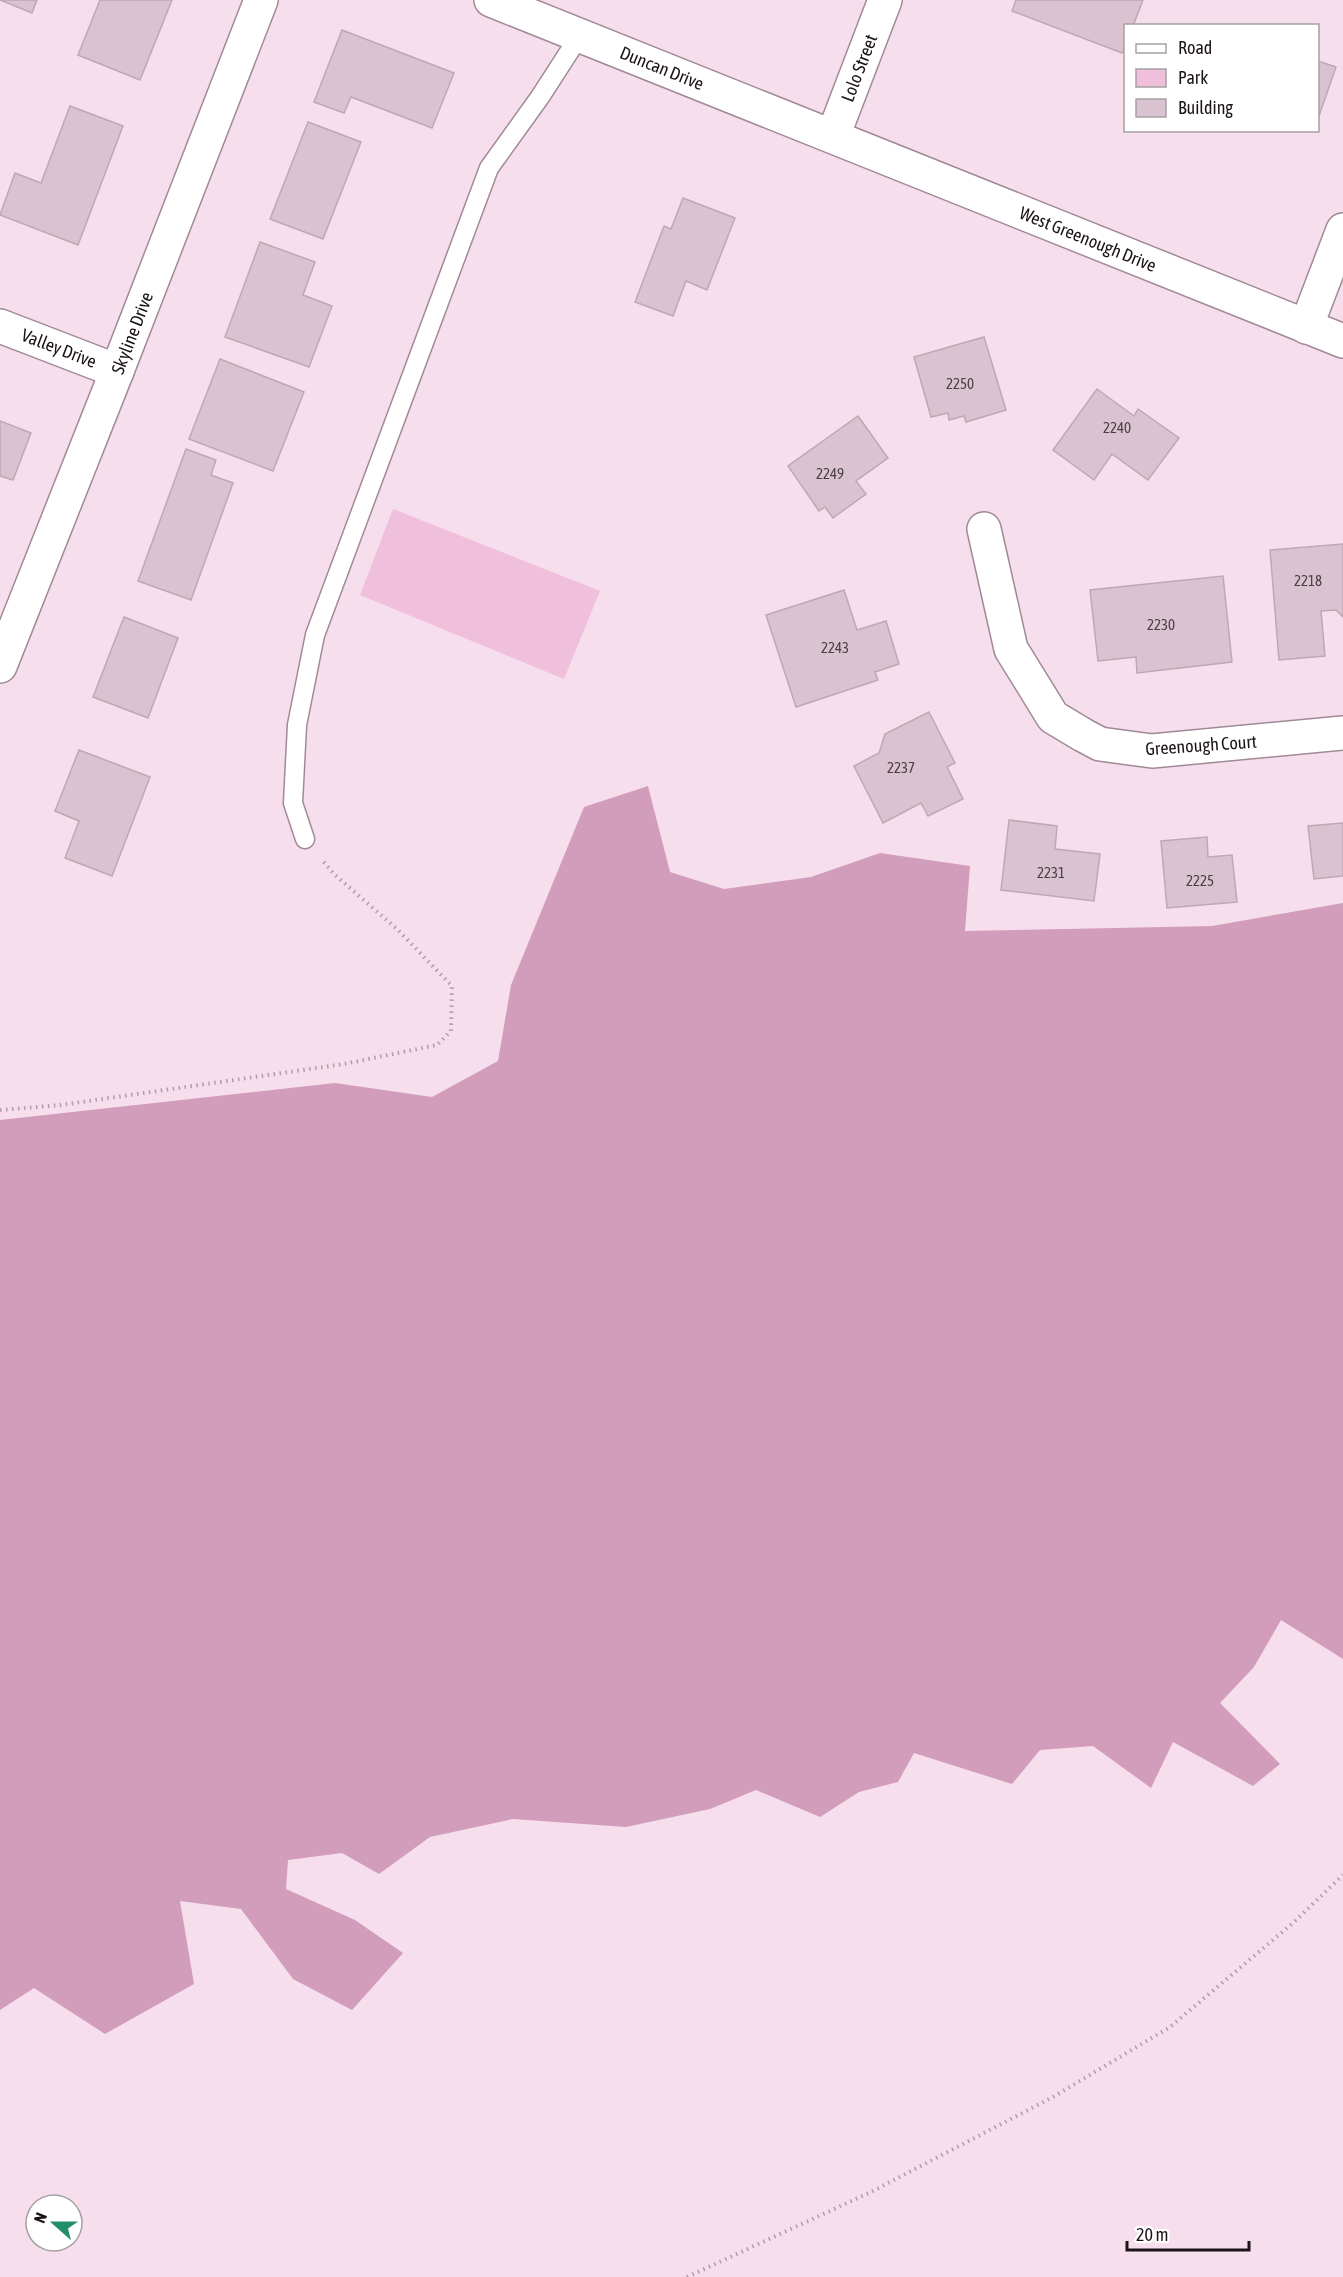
<svg xmlns="http://www.w3.org/2000/svg" width="1343" height="2277" viewBox="0 0 1343 2277" font-family="'Asap Condensed',sans-serif">
	<style>
		.green { fill: #f0bfdb }
		.forest { fill: #d29cbb }
		.building { fill: #dac2d0; stroke: #bfa7b4; stroke-width: 1.5 }
		.lines { fill: none; stroke-linecap: round; stroke-linejoin: round }
		.service-casing { stroke: #a18a97; stroke-width: 21 }
		.minor-casing { stroke: #a18a97; stroke-width: 36 }
		.tertiary-casing { stroke: #a18a97; stroke-width: 36 }
		.path { stroke: #b09ca7; stroke-width: 4; stroke-dasharray: 1.5 4.5; stroke-linecap: butt }
		.service { stroke: #fff; stroke-width: 18 }
		.minor { stroke: #fff; stroke-width: 33 }
		.tertiary { stroke: #fff; stroke-width: 33 }
		.labels { text-anchor: middle; dominant-baseline: central; stroke-width: 5; stroke-linejoin: round; paint-order: stroke }
		.number-label { font-size: 15px; fill: #4b3f46 }
		.street-label { font-size: 18px; fill: #1b1318; stroke: #fff }
	</style>
	<rect width="100%" height="100%" fill="#f7deec"/>
	<polygon class="green" points="393,509 600,591 564,679 360,595"/>
	<polygon class="forest" points="648,786 670,872 724,889 811,877 880,853 970,866 965,931 1212,926 1343,903 1343,1659 1281,1620 1254,1667 1220,1703 1280,1764 1253,1786 1173,1742 1151,1788 1093,1746 1040,1750 1012,1784 914,1753 898,1782 859,1792 820,1817 756,1790 710,1809 626,1827 513,1819 430,1837 379,1874 342,1853 288,1860 286,1889 355,1920 403,1953 352,2010 293,1979 241,1909 180,1901 194,1984 105,2034 34,1988 0,2010 0,1120 335,1083 432,1097 498,1061 511,985 584,807"/>
	<g class="building">
		<polygon points="0,0 37,0 32,13"/>
		<polygon points="100,0 172,0 140,80 78,55"/>
		<polygon points="1016,0 1143,0 1133,26 1126,26 1126,45 1122,53 1012,11"/>
		<polygon points="342,30 454,73 432,128 351,97 344,113 314,102"/>
		<polygon points="1318,61 1336,67 1318,119"/>
		<polygon points="70,106 123,126 78,245 0,215 15,173 41,183"/>
		<polygon points="308,122 361,142 323,239 270,219"/>
		<polygon points="683,198 735,218 707,290 686,281 673,316 635,302 664,226 671,229"/>
		<polygon points="260,242 315,262 303,295 332,306 309,367 225,337"/>
		<polygon points="984,337 1006,410 966,422 964,416 949,420 948,413 931,417 914,357"/>
		<polygon points="220,359 304,392 273,471 189,439"/>
		<polygon points="1097,389 1134,416 1138,409 1179,438 1148,480 1112,454 1094,480 1053,450"/>
		<polygon points="858,416 888,458 856,481 866,494 833,518 825,507 819,511 788,466"/>
		<polygon points="0,421 31,433 13,480 0,476"/>
		<polygon points="186,449 216,460 211,475 233,483 191,600 138,581"/>
		<polygon points="1343,544 1343,617 1336,610 1321,611 1325,656 1279,660 1270,550"/>
		<polygon points="1223,576 1232,662 1137,673 1136,657 1098,661 1090,590"/>
		<polygon points="844,590 857,630 886,621 899,664 875,672 878,680 796,707 766,615"/>
		<polygon points="124,617 178,638 148,718 93,697"/>
		<polygon points="929,712 955,763 947,767 963,799 928,816 921,803 883,823 854,766 879,753 885,734"/>
		<polygon points="79,750 150,777 112,876 65,858 79,821 55,811"/>
		<polygon points="1009,820 1057,826 1055,849 1100,854 1094,901 1001,890"/>
		<polygon points="1343,823 1343,876 1314,879 1308,826"/>
		<polygon points="1207,837 1208,857 1232,855 1237,902 1167,908 1161,841"/>
	</g>
	<g class="lines">
		<defs>
			<polyline id="service" points="305,839 293,803 297,725 315,635 489,168 540,97 580,35"/>
			<g id="minor">
				<polyline points="0,326 117,371"/>
				<polyline points="1306,327 1343,230"/>
				<polyline points="984,529 1011,649 1053,717 1083,735 1100,744 1152,751 1343,733"/>
				<polyline points="0,666 117,371 261,0"/>
			</g>
			<g id="tertiary">
				<polyline points="491,0 1343,341"/>
				<polyline points="833,136 885,0"/>
			</g>
		</defs>
		<use href="#service" class="service-casing"/>
		<use href="#minor" class="minor-casing"/>
		<use href="#tertiary" class="tertiary-casing"/>
		<g class="path">
			<polyline points="0,1110 61,1105 344,1064 437,1045 451,1031 452,986 397,929 334,874 323,861"/>
			<polyline points="687,2277 871,2192 1053,2097 1170,2027 1293,1923 1343,1875"/>
		</g>
		<use href="#service" class="service"/>
		<use href="#minor" class="minor"/>
		<use href="#tertiary" class="tertiary"/>
	</g>
	<g class="labels">
		<g class="number-label">
			<text x="960" y="383">2250</text>
			<text x="1117" y="427">2240</text>
			<text x="830" y="473">2249</text>
			<text x="1308" y="580">2218</text>
			<text x="1161" y="624">2230</text>
			<text x="835" y="647">2243</text>
			<text x="901" y="767">2237</text>
			<text x="1051" y="872">2231</text>
			<text x="1200" y="880">2225</text>
		</g>
		<g class="street-label">
			<text transform="translate(662 68) rotate(22)">Duncan Drive</text>
			<text transform="translate(859 68) rotate(-69)">Lolo Street</text>
			<text transform="translate(1088 239) rotate(22)">West Greenough Drive</text>
			<text transform="translate(132 333) rotate(-69)">Skyline Drive</text>
			<text transform="translate(59 348) rotate(21)">Valley Drive</text>
			<text transform="translate(1201 745) rotate(-4)">Greenough Court</text>
		</g>
	</g>
	<rect x="1124" y="24" width="195" height="108" fill="#ffffff" stroke="#a4a1a3" stroke-width="1.5"/>
	<rect x="1136" y="44" width="30" height="9" fill="#ffffff" stroke="#a4a1a3" stroke-width="1.5"/>
	<text x="1178" y="54" font-size="18" fill="#1b1318">Road</text>
	<rect x="1136" y="69" width="30" height="18" fill="#f0bfdb" stroke="#a4a1a3" stroke-width="1.5"/>
	<text x="1178" y="84" font-size="18" fill="#1b1318">Park</text>
	<rect x="1136" y="99" width="30" height="18" fill="#dac2d0" stroke="#a4a1a3" stroke-width="1.5"/>
	<text x="1178" y="114" font-size="18" fill="#1b1318">Building</text>
	<g transform="translate(54 2223) rotate(291)"><circle r="28" fill="#ffffff" stroke="#a4a1a3" stroke-width="1.5"/>
	<path d="M0-4.5L10 22L0 15L-10 22Z" fill="#228e6d"/>
	<text y="-9" font-size="16" font-weight="bold" text-anchor="middle" fill="#1b1318">N</text>
	</g>
	<path d="M1127 2241v9h122v-9" fill="none" stroke="#1b1318" stroke-width="3"/>
	<text x="1136" y="2241" font-size="18" fill="#1b1318" stroke="#ffffff" stroke-width="4.5" paint-order="stroke">20 m</text>
</svg>
